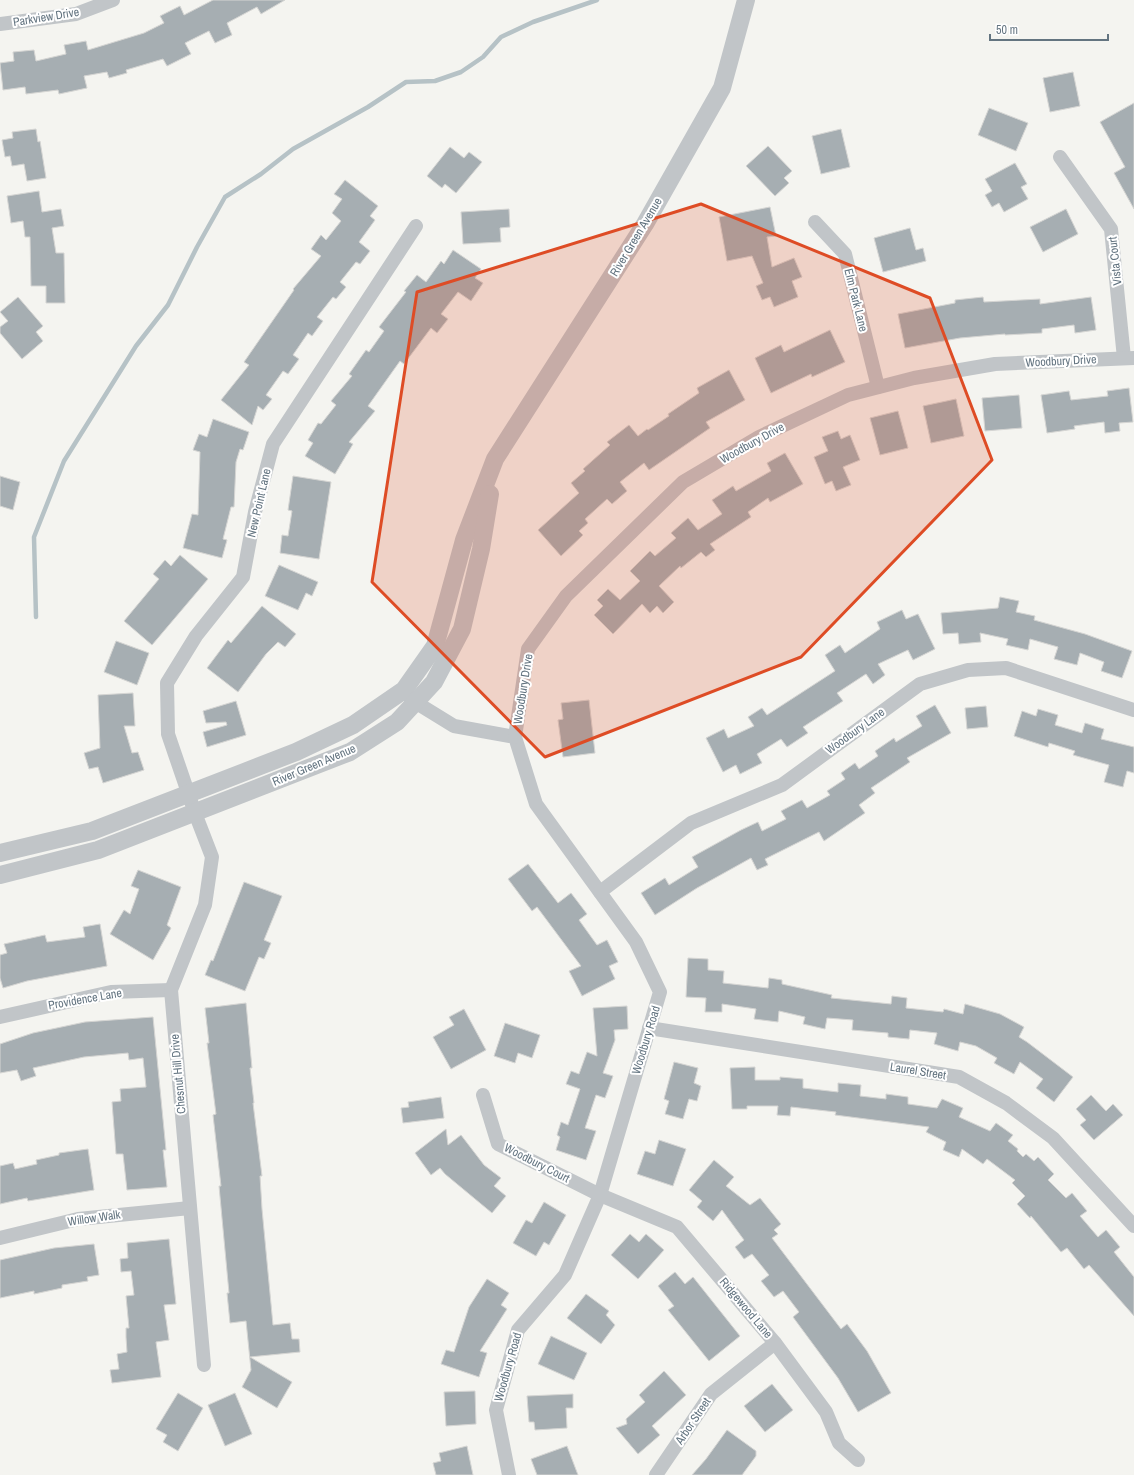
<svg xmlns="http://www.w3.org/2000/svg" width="1134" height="1475" viewBox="0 0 1134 1475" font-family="'Archivo Narrow',sans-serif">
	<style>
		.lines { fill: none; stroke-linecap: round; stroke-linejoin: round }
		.stream { stroke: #b6c2c6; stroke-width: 4.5 }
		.building { fill: #a6aeb2; stroke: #d5d5d3 }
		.minor { stroke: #c1c5c8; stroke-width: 14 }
		.tertiary { stroke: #c1c5c8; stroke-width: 18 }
		.marked { fill: #de4c25; fill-opacity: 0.2; stroke: #de4c25; stroke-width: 3; stroke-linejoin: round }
		.labels { text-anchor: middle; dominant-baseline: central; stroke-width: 4; stroke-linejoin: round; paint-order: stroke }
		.street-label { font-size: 12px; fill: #637480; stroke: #fff }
	</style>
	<rect width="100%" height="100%" fill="#f4f4f0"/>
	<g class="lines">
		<polyline class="stream" points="36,617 34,537 64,461 136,346 168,305 197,247 225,197 261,174 293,149 368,107 406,82 435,81 461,72 483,57 501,37 533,22 597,0"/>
	</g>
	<g class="building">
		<polygon points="213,0 285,0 261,14 257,7 227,23 232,35 215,43 209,31 185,43 191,54 167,66 163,59 126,70 127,73 109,78 107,72 84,76 87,88 59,94 58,90 26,94 25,87 3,90 0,63 14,61 13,52 34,50 36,61 66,54 64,45 86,41 88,50 144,33 164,23 160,16 180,6 184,15"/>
		<polygon points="1073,72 1080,106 1050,112 1043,78"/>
		<polygon points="1134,103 1134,209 1114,173 1125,167 1100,122"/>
		<polygon points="989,108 1028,123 1016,151 978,135"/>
		<polygon points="36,129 38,142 40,141 46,178 27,181 24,164 12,166 10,156 5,157 2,140 13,138 12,132"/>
		<polygon points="841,129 850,167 821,174 812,136"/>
		<polygon points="768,146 792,171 784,178 789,183 775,196 746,166"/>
		<polygon points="450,147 464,158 469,152 482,162 456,193 445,184 442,188 427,176"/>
		<polygon points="1015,163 1027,184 1021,187 1028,199 1004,212 999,203 992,207 985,195 992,191 985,179"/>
		<polygon points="345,180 378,206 370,216 375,220 359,242 370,251 360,264 356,262 340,282 346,287 336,299 333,297 317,317 323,321 312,336 308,333 293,355 299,359 288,374 283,371 266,395 272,399 263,410 258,406 252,425 221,400 249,365 244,362 294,290 293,289 321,256 311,249 321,235 326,240 341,221 332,213 342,199 334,194"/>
		<polygon points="39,191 42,212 61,209 64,226 52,228 56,253 64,253 65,303 46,303 46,286 31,286 30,237 25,237 23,221 11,223 7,196"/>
		<polygon points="770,207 776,236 767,237 772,267 794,258 802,277 792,281 798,297 774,307 770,297 762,300 756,286 763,283 752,256 727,261 719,217"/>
		<polygon points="509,209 510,227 500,228 501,242 463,244 461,212"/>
		<polygon points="1066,209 1078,234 1043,252 1030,227"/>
		<polygon points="910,228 916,250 923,248 926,261 883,272 874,238"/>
		<polygon points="453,250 481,269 475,278 483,283 471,301 458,292 441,314 448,319 437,333 431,328 404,364 400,361 368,406 375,411 349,442 353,444 335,474 305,456 313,443 308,440 318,423 321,424 336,405 331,401 352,376 349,374 366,350 369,352 384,331 379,327 406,292 404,291 417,275 426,282 441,261 444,264"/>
		<polygon points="18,297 43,326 36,332 43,341 22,359 0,333 0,327 8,321 0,312"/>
		<polygon points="983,297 984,302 1040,299 1040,304 1091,297 1096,330 1075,333 1074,325 1042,329 1042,333 1005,335 1005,334 960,338 905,348 898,314 955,303 955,300"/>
		<polygon points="830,330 845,362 812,377 811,374 771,393 755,358 781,345 784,352"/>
		<polygon points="729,370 745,400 706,422 710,428 649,470 644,463 620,482 627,491 612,504 607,499 585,519 588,523 579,531 583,535 561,556 538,530 579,493 571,483 585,471 583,469 610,445 607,442 629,425 638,436 647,429 648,430 669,416 668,414 699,393 697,388"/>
		<polygon points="1129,388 1133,422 1119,423 1120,431 1105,433 1104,422 1074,426 1075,429 1047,433 1041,395 1069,391 1071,400 1108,396 1107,391"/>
		<polygon points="1019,395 1022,428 985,431 982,398"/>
		<polygon points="956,399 964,436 931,443 923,406"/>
		<polygon points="898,411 908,448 880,455 870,418"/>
		<polygon points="213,419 249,432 243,450 240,449 236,462 234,507 231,507 223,539 227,540 222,558 183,548 192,514 198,515 200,452 193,450 199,434 207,437"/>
		<polygon points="838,431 841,439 850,435 860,460 843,467 851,485 836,491 832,481 825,484 814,457 828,451 822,437"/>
		<polygon points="785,453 803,484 770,502 768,498 748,512 751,517 710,544 715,550 706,557 701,552 681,568 680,566 659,586 674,602 663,613 657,606 650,613 642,604 613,634 594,615 603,606 597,600 608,589 620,600 640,581 630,571 650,551 655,556 676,538 671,533 688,518 698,530 722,514 712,500 733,486 736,491 771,471 767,463"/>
		<polygon points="0,476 20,482 13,510 0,506"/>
		<polygon points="293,476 331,482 319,559 280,553 282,535 288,536 292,511 288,510"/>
		<polygon points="180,555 208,579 152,645 124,621 159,579 153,574 165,560 171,566"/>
		<polygon points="279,565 318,582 312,596 306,593 298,610 265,596"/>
		<polygon points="1000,597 1019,601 1016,612 1035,616 1034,620 1085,634 1132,651 1122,678 1101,671 1104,662 1080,653 1077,665 1054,659 1058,647 1030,639 1028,650 1006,645 1008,639 980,633 981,642 959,644 958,633 943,634 941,613 998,608"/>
		<polygon points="262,606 296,634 285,647 278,642 266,654 238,692 207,668 228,640 231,643"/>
		<polygon points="902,610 906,619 918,614 935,649 913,660 908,650 878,664 885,675 873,684 866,674 837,693 843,701 803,727 808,733 787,747 781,739 757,754 762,763 740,774 736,765 723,772 706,738 724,729 728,738 754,726 748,717 762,708 767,715 835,671 825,655 840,645 845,653 880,629 877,622"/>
		<polygon points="116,641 149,653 137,685 104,672"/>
		<polygon points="133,693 135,726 124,726 132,753 138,752 144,770 103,783 98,767 89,769 84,753 100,748 98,695"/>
		<polygon points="589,700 595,753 563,757 558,720 563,719 561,703"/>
		<polygon points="236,701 246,735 207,747 203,732 227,725 226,722 206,723 203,711"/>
		<polygon points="935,705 951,733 907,758 910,762 871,788 875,793 859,805 865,813 824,841 819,832 765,859 768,865 757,870 751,858 697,888 655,915 641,893 665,878 669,885 698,867 692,857 741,830 758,822 762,831 786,819 781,811 802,800 807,808 830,795 827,791 845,779 841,773 855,763 859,769 878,756 875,751 894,738 896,742 922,726 916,716"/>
		<polygon points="986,706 988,727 967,729 965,708"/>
		<polygon points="1038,709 1058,715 1055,725 1082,733 1085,723 1104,729 1101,739 1134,747 1134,773 1127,771 1123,787 1104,782 1109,765 1073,755 1075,751 1049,743 1048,747 1014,736 1022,711 1036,716"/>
		<polygon points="528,864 558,903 571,893 587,914 579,920 597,945 607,940 618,962 609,966 615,979 582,996 569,971 581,966 537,907 532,911 508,879"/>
		<polygon points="138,870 181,887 167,925 171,928 153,960 110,934 124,910 130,914 139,889 131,886"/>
		<polygon points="244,882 282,896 264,940 271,943 264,959 259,957 245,991 205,975 211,960 213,961"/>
		<polygon points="100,924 107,966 27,981 3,988 0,978 0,955 7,953 4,944 45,935 47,942 85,937 83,927"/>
		<polygon points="688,958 708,959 708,970 724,971 723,983 768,988 769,978 782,980 782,984 832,995 831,998 891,1004 892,996 907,998 906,1008 943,1012 944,1009 963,1014 965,1004 1000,1014 1024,1027 1019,1037 1027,1042 1073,1077 1054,1102 1036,1088 1043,1079 1020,1062 1014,1074 994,1063 997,1058 976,1046 960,1042 958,1051 934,1044 937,1033 910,1030 909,1039 888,1037 888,1033 852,1030 853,1020 827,1018 825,1029 803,1024 805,1017 779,1011 778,1022 754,1019 756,1009 722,1004 722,1012 705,1012 706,998 686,997"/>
		<polygon points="246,1003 252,1068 250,1068 254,1103 253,1103 262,1176 260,1176 262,1209 273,1325 290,1323 292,1339 299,1339 300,1352 250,1357 292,1382 277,1408 242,1387 251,1370 246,1321 230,1323 227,1293 229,1293 219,1186 221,1186 213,1115 216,1114 207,1043 209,1043 205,1008"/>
		<polygon points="627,1006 628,1029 614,1030 615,1040 603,1073 613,1076 605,1098 596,1095 585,1128 596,1131 586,1160 556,1150 560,1137 557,1135 561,1122 568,1125 580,1089 566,1084 571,1071 579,1074 587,1052 597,1056 593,1008"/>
		<polygon points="464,1009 486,1050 451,1069 433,1037 454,1025 449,1017"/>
		<polygon points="153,1017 166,1150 163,1150 167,1187 127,1190 123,1154 116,1154 112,1102 121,1101 120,1089 146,1087 143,1058 129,1060 128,1053 84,1057 33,1068 36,1076 21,1081 17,1070 0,1073 0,1044 33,1033 85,1022"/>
		<polygon points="505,1023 540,1035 532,1058 518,1053 515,1063 494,1056"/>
		<polygon points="674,1062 698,1068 694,1083 701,1086 697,1101 689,1099 683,1119 665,1114 669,1101 664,1099"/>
		<polygon points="755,1067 755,1080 780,1080 780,1077 803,1079 803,1088 838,1092 838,1083 861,1085 860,1096 886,1099 886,1094 908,1097 908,1104 937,1108 942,1099 963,1108 959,1117 990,1131 996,1123 1013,1135 1008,1141 1018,1149 1017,1151 1023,1157 1026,1154 1034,1161 1038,1157 1054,1174 1048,1180 1066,1198 1072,1193 1087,1211 1080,1216 1098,1237 1106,1230 1120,1247 1114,1252 1134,1277 1134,1316 1089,1265 1084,1269 1067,1248 1061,1252 1031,1216 1030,1218 1017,1204 1025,1196 1012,1183 1015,1180 987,1159 983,1164 962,1149 959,1157 943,1150 946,1142 926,1132 929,1127 835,1115 836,1112 791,1107 790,1116 777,1115 778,1106 747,1106 747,1109 732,1109 730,1068"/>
		<polygon points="1091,1095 1106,1111 1113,1104 1123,1115 1094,1140 1080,1125 1086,1120 1076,1109"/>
		<polygon points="441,1097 444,1118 403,1123 401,1108 409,1107 408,1102"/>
		<polygon points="446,1129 448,1145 461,1135 484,1165 501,1178 494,1186 506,1196 492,1213 445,1174 440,1168 431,1175 415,1153"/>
		<polygon points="659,1140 686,1149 673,1186 637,1174 645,1151 655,1154"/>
		<polygon points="88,1149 94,1190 28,1201 27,1198 0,1204 0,1166 13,1163 15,1169 37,1164 36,1160 59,1155 59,1153"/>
		<polygon points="714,1160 734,1177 726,1186 750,1205 760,1198 781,1224 774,1230 778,1234 772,1238 841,1329 847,1324 867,1351 891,1393 858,1412 838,1378 793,1317 799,1312 783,1291 774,1297 761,1281 769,1275 752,1254 744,1259 735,1247 744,1240 722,1210 713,1221 697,1207 702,1201 689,1190"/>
		<polygon points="544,1202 566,1215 549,1245 544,1242 536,1256 513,1243 526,1220 532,1223"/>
		<polygon points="630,1234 639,1242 646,1234 664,1250 638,1279 611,1255"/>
		<polygon points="169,1239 176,1304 164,1305 169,1340 156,1342 161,1377 112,1383 110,1370 119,1369 117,1354 127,1352 126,1337 126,1328 129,1328 126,1296 134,1295 131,1271 121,1272 120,1259 128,1258 127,1243"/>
		<polygon points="94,1244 99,1275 87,1277 88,1281 62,1285 62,1288 34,1294 34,1291 0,1298 0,1260 54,1248"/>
		<polygon points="675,1272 685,1284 693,1277 740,1336 709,1361 668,1310 674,1306 658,1286"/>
		<polygon points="487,1279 509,1293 501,1305 507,1309 480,1351 487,1353 479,1377 441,1364 446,1350 454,1352 469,1307"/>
		<polygon points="586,1294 609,1311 606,1315 615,1325 601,1344 567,1318"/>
		<polygon points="551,1336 587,1353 574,1380 538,1364"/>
		<polygon points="664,1371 686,1395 652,1426 660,1435 638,1454 616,1428 627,1424 626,1419 645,1402 639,1395"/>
		<polygon points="772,1384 793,1410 765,1432 744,1406"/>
		<polygon points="475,1391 476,1424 446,1426 444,1392"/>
		<polygon points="178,1393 203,1408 178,1451 163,1442 167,1435 156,1429"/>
		<polygon points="235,1393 252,1434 225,1446 208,1405"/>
		<polygon points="573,1394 573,1408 566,1408 567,1428 535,1430 534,1422 529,1422 527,1396"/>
		<polygon points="727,1430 756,1451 756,1456 742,1475 692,1475 706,1459"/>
		<polygon points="467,1446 473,1475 436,1475 433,1463 441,1461 439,1453"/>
		<polygon points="567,1446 578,1475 537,1475 531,1459"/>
	</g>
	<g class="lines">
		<g class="minor">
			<polyline points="0,24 76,14 113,0"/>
			<polyline points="1060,157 1111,229 1124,358"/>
			<polyline points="815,222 845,254 878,387"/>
			<polyline points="409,696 415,702 454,726 515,737 536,804 636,942 660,992 600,1195 565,1275 518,1330 496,1410 509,1475"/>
			<polyline points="515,737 528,649 566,596 683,482 759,437 848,395 914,378 995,364 1134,358"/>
			<polyline points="600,892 691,823 782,785 920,684 968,670 1006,668 1134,710"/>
			<polyline points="0,1017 111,992 171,990"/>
			<polyline points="649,1028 959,1077 1006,1103 1053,1138 1134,1226"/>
			<polyline points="483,1095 498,1144 600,1195 677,1227 775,1343 826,1412 839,1443 858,1460"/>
			<polyline points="0,1238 78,1219 190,1208"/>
			<polyline points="204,1365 171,990 205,905 212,857 195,813 168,734 167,683 196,636 243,577 255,512 273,444 416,226"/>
			<polyline points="656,1475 711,1394 775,1343"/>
		</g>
		<g class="tertiary">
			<polyline points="0,853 92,831 296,752 353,725 404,690 435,646 464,540 495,459 645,224 722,88 746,0"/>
			<polyline points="0,875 98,850 350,752 397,722 434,682 462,629 481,549 490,494"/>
		</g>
	</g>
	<path class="marked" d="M701,204L930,298L992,460L801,657L545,757L372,582L417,292Z"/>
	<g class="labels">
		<g class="street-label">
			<text transform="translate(46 17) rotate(-9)">Parkview Drive</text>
			<text transform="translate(636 237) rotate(-59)">River Green Avenue</text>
			<text transform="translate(1115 261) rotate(-96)">Vista Court</text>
			<text transform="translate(856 300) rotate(76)">Elm Park Lane</text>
			<text transform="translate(1061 361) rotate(-3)">Woodbury Drive</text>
			<text transform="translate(752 443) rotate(-29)">Woodbury Drive</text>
			<text transform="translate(259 503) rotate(-77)">New Point Lane</text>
			<text transform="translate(523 689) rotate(-81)">Woodbury Drive</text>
			<text transform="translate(855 731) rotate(-36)">Woodbury Lane</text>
			<text transform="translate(314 765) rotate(-23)">River Green Avenue</text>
			<text transform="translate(85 999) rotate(-10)">Providence Lane</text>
			<text transform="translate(646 1040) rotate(-73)">Woodbury Road</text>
			<text transform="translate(918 1071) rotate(9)">Laurel Street</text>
			<text transform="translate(178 1074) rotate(-95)">Chesnut Hill Drive</text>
			<text transform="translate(537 1163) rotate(27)">Woodbury Court</text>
			<text transform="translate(94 1218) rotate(-8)">Willow Walk</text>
			<text transform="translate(746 1308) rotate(50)">Ridgewood Lane</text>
			<text transform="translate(508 1367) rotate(-74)">Woodbury Road</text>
			<text transform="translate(693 1421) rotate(-56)">Arbor Street</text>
		</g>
	</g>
	<path d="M990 34v6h118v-6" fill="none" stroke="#637480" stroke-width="2"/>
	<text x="996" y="34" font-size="12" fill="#637480" stroke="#ffffff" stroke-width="3" paint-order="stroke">50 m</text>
</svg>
